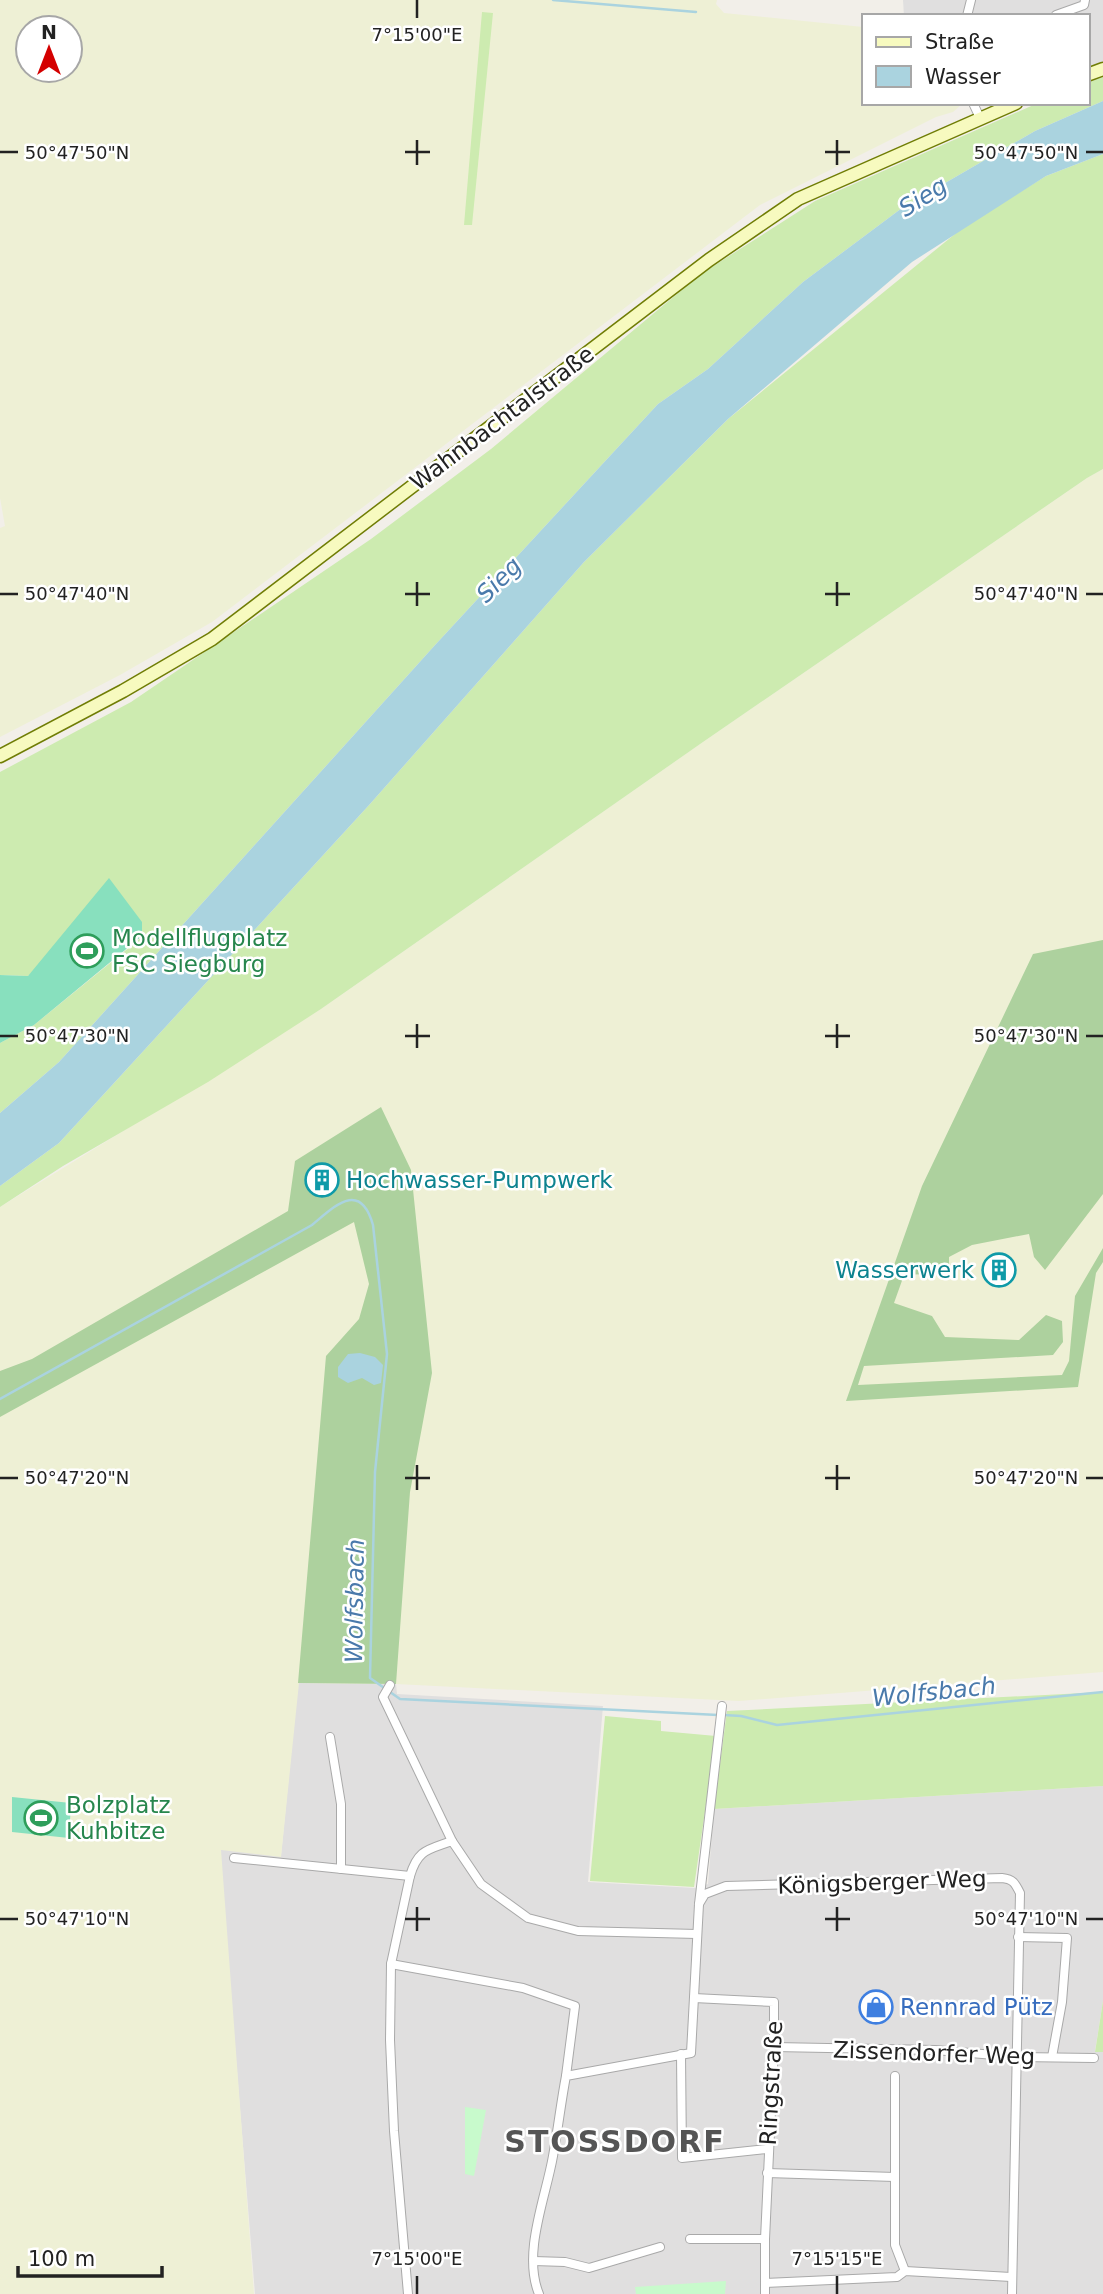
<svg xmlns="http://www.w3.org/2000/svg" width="1103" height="2294" viewBox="0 0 1103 2294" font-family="'DejaVu Sans',sans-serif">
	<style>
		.residential { fill: #e0dfdf }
		.farmland { fill: #eef0d5; fill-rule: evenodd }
		.grass { fill: #cdebb0 }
		.forest { fill: #add19e }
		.park { fill: #c8facc }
		.pitch { fill: #88e0be }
		.water { fill: #aad3df }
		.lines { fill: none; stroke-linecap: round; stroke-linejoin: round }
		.stream { stroke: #aad3df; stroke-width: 2.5 }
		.minor-casing { stroke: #a9a9a9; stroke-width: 10 }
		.secondary-casing { stroke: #707d05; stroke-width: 15 }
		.minor { stroke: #fff; stroke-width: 8 }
		.secondary { stroke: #f7fabf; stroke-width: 12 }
		.ticks { fill: none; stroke: #222; stroke-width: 2.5 }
		.labels { text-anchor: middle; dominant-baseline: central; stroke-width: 5; stroke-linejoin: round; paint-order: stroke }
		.street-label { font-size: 23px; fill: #222; stroke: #fff }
		.leisure-label { font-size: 23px; fill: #27864d; stroke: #fff; text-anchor: start }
		.culture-label { font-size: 23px; fill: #0d838f; stroke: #fff; text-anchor: start }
		.shop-label { font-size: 23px; fill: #366cbe; stroke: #fff; text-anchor: start }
		.water-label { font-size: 24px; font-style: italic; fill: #4a7aab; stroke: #fff }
		.district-label { font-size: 30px; font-weight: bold; letter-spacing: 2px; fill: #555; stroke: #fff }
		.ticks-label { font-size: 18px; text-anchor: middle; fill: #222; stroke: #fff; stroke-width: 5; stroke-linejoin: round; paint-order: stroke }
	</style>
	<rect width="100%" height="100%" fill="#f2efe9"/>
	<g class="residential">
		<polygon points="903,0 1103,0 1103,63 1087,67 1087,16 904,16"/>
		<polygon points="298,1683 396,1684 397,1694 603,1706 588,1882 695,1888 708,1884 714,1809 1103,1786 1103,2001 1095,2051 1103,2052 1103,2294 255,2294 219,1849 281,1856"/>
	</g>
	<g class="farmland">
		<path d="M0,0H717L716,4L724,13L863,27V103H961V105L953,112L936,117L760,205L212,622L120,675L0,737V528L5,526L0,498ZM28,28H70V70H28Z"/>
		<polygon points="1103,469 1103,1672 739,1701 396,1684 299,1683 281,1857 221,1850 254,2294 0,2294 0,1207 321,1009 703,742 1087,478"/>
	</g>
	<g class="grass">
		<polygon points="482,12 493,13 472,225 464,225"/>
		<polygon points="1103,77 1103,101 1035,131 902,208 803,282 708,369 658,404 436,644 59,1062 0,1113 0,1043 34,1025 142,937 38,967 28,976 0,975 0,772 131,702 371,539 491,449 701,274 815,201 1038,103 1087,103 1087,83"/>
		<polygon points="1103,154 1103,469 1087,478 703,742 321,1009 208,1082 63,1166 0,1207 0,1186 59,1143 370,804 584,562 728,419 966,225 1046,176"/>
		<polygon points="1103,1692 1103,1786 714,1809 727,1711"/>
		<polygon points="605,1716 661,1721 661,1731 716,1736 694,1887 590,1881"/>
		<polygon points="1103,2001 1103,2052 1095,2052"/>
	</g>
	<g class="forest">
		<polygon points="1103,940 1103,1194 1045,1270 1034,1257 1029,1234 972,1245 949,1257 949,1273 904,1275 894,1303 932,1316 945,1337 1019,1340 1046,1315 1062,1321 1063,1342 1053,1355 864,1366 858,1385 1062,1375 1069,1361 1075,1296 1103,1248 1103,1262 1096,1273 1078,1387 846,1401 922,1186 1033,954"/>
		<polygon points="381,1107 411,1170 432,1373 410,1492 396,1684 298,1683 326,1356 359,1319 369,1284 354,1222 0,1417 0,1371 32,1359 288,1211 295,1161"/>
	</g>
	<g class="park">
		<polygon points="465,2107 486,2110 474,2176 465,2174"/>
		<polygon points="726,2281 725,2294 636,2294 635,2287"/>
	</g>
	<g class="pitch">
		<polygon points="109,878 142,922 142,936 34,1025 0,1043 0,975 28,976"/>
		<polygon points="12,1797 71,1803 69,1838 12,1832"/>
	</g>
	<g class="water">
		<polygon points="1103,101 1103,154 1046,176 912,262 728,419 584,562 370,804 59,1143 0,1186 0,1113 59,1062 436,644 658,404 708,369 803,282 902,208 1035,131"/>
		<polygon points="360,1353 375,1357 383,1365 381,1383 374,1385 362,1378 348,1383 338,1377 338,1367 348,1354"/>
	</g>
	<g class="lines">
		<g class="stream">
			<polyline points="553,0 696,12"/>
			<path d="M0,1399L312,1225C334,1207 360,1179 373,1225L387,1354L375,1472L370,1678L400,1699L718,1715"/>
			<polyline points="724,1715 741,1716 777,1725 1103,1692"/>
		</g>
		<defs>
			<g id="minor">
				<polyline points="1056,15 1084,5 1085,0"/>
				<polyline points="967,16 971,0"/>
				<polyline points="973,103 980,118"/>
				<polyline points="390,1685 383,1697 452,1841"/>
				<polyline points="330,1737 341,1804 341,1869"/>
				<polyline points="234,1858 410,1876"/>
				<path d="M699,1904L705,1894L726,1886L1002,1878C1013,1879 1015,1883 1020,1893L1012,2294"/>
				<polyline points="1018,1937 1067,1938 1062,2002 1052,2057"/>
				<polyline points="391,1964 523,1988 575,2006 566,2076"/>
				<polyline points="694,1998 774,2002 774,2047 765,2239 765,2294"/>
				<polyline points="774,2047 935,2050 1018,2057 1094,2058"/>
				<polyline points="681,2054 682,2158 767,2149"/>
				<polyline points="895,2076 895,2245 905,2271"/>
				<polyline points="767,2173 895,2177"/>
				<polyline points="690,2239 765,2239"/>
				<polyline points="534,2261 565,2262 589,2268 660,2247"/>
				<polyline points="765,2283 897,2277 905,2271 1011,2277"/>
				<path d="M408,2294L394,2131L390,2040L391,1964L410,1876C418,1849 428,1850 452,1841L481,1884L528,1918L578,1931L697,1934"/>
				<path d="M539,2294C522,2253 546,2197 553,2156C558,2129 561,2102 566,2076L691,2053L699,1904L722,1706"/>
			</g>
			<g id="secondary">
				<polyline points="1087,75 1103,69"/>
				<polyline points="0,756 123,691 212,639 709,260 798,199 1016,103"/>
			</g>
		</defs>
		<use href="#minor" class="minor-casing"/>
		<use href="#secondary" class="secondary-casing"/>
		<use href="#minor" class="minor"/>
		<use href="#secondary" class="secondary"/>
	</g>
	<path class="ticks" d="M417,0V18M417,140V165M837,140V165M0,152H18M405,152H430M825,152H850M1086,152H1103M417,582V606M837,582V606M0,594H18M405,594H430M825,594H850M1086,594H1103M417,1024V1048M837,1024V1048M0,1036H18M405,1036H430M825,1036H850M1086,1036H1103M417,1465V1490M837,1465V1490M0,1478H18M405,1478H430M825,1478H850M1086,1478H1103M417,1907V1931M837,1907V1931M0,1919H18M405,1919H430M825,1919H850M1086,1919H1103M417,2276V2294M837,2276V2294"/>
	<defs>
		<symbol id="stadium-ring" viewBox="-11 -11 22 22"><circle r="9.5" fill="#fff" stroke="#2e9e5b" stroke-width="1.5"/><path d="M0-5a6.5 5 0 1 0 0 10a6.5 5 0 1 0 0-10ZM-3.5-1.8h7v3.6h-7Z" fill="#2e9e5b"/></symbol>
		<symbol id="building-ring" viewBox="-11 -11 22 22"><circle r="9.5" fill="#fff" stroke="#0f9aa8" stroke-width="1.5"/><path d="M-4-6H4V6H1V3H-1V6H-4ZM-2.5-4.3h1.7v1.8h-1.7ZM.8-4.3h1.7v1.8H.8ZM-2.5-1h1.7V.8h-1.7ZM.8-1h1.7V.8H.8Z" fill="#0f9aa8"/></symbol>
		<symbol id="shop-ring" viewBox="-11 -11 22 22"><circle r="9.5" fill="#fff" stroke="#3f7fe0" stroke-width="1.5"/><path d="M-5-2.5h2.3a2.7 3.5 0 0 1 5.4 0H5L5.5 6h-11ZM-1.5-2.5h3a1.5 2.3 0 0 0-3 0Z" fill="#3f7fe0"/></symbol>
	</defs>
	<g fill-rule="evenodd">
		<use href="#stadium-ring" x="68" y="932" width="38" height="38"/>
		<use href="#building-ring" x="303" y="1161" width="38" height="38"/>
		<use href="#building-ring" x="980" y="1251" width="38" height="38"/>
		<use href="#stadium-ring" x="22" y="1799" width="38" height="38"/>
		<use href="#shop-ring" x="857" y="1988" width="38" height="38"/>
	</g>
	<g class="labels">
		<g class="street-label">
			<text transform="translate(502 418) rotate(-37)">Wahnbachtalstraße</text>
			<text transform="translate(882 1882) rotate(-2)">Königsberger Weg</text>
			<text transform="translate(934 2053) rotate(2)">Zissendorfer Weg</text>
			<text transform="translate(771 2083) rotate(-87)">Ringstraße</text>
		</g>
		<g class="leisure-label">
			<text x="112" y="938">Modellflugplatz<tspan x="112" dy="26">FSC Siegburg</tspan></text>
			<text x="66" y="1805">Bolzplatz<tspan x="66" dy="26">Kuhbitze</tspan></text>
		</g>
		<g class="culture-label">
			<text x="346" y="1180">Hochwasser-Pumpwerk</text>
			<text x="974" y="1270" text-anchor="end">Wasserwerk</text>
		</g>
		<g class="shop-label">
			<text x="900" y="2007">Rennrad Pütz</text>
		</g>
		<g class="water-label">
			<text transform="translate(923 197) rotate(-32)">Sieg</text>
			<text transform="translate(499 580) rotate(-45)">Sieg</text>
			<text transform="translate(355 1601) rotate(-89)">Wolfsbach</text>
			<text transform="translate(934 1692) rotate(-6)">Wolfsbach</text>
		</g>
		<g class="district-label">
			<text x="615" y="2141">STOSSDORF</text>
		</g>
	</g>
	<g class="ticks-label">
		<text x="417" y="41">7°15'00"E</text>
		<text x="77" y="159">50°47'50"N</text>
		<text x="1026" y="159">50°47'50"N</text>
		<text x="77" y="600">50°47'40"N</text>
		<text x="1026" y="600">50°47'40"N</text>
		<text x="77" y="1042">50°47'30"N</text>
		<text x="1026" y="1042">50°47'30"N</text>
		<text x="77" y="1484">50°47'20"N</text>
		<text x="1026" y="1484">50°47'20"N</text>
		<text x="77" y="1925">50°47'10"N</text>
		<text x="1026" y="1925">50°47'10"N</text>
		<text x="417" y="2265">7°15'00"E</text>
		<text x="837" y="2265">7°15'15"E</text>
	</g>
	<rect x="862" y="14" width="228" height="91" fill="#ffffff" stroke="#a7a7a7" stroke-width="2"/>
	<rect x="876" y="37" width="35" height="10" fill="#f7fabf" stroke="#a7a7a7" stroke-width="2"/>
	<text x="925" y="49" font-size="21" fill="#222222">Straße</text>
	<rect x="876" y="66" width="35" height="21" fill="#aad3df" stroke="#a7a7a7" stroke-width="2"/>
	<text x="925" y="84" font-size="21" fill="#222222">Wasser</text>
	<g transform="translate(49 49)"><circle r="33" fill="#ffffff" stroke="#a7a7a7" stroke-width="2"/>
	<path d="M0-5L12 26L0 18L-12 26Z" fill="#d40000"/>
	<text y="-10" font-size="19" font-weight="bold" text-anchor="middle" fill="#222222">N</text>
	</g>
	<path d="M18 2266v10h144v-10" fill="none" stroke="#222222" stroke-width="3.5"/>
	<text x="28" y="2266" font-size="21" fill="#222222" stroke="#ffffff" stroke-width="5" paint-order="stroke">100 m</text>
</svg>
